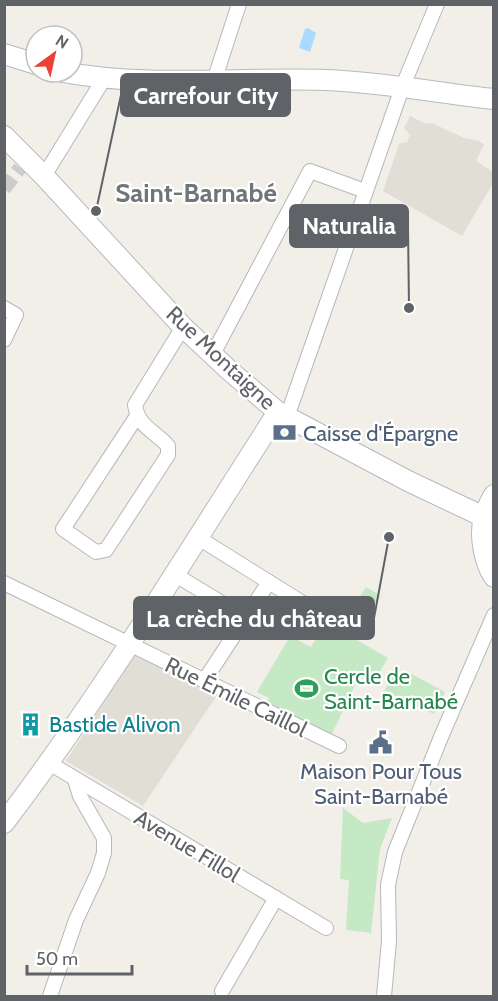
<svg xmlns="http://www.w3.org/2000/svg" width="498" height="1001" viewBox="0 0 498 1001" font-family="Cabin,sans-serif">
	<style>
		.education { fill: #e1ded6 }
		.green { fill: #c5e8c5 }
		.water { fill: #aadaff }
		.lines { fill: none; stroke-linecap: round; stroke-linejoin: round }
		.street-tunnel { stroke: #ccccc8; stroke-width: 14; stroke-dasharray: 14 7; stroke-linecap: butt }
		.street-casing { stroke: #b5b8bc; stroke-width: 16 }
		.secondary-casing { stroke: #b6babf; stroke-width: 22 }
		.street { stroke: #fff; stroke-width: 14 }
		.secondary { stroke: #fff; stroke-width: 20 }
		.labels { text-anchor: middle; dominant-baseline: central; stroke-width: 4.5; stroke-linejoin: round; paint-order: stroke }
		.street-label { font-size: 22px; fill: #5f6368; stroke: #fff }
		.service-label { font-size: 22px; fill: #4e5e75; stroke: #fff; text-anchor: start }
		.leisure-label { font-size: 22px; fill: #27864d; stroke: #fff; text-anchor: start }
		.culture-label { font-size: 22px; fill: #0d838f; stroke: #fff; text-anchor: start }
		.quarter-label { font-size: 26px; font-weight: bold; fill: #70757a; stroke: #fff }
		.leader { fill: none; stroke: #5f6368; stroke-width: 2 }
		.callout-dot { fill: #5f6368; stroke: #fff; stroke-width: 2 }
		.callout { fill: #5f6368; stroke: #5f6368; stroke-width: 2 }
		.callout-label { font-size: 24px; text-anchor: middle; font-weight: bold; fill: #fff }
	</style>
	<rect width="100%" height="100%" fill="#f1efe8"/>
	<g class="education">
		<polygon points="410,116 426,124 432,123 464,138 476,140 484,144 476,161 493,172 493,183 462,236 383,191 399,144 407,142 410,135 404,128"/>
		<polygon points="135,654 217,695 143,806 66,761"/>
	</g>
	<g class="green">
		<polygon points="366,587 380,595 366,617 352,609"/>
		<polygon points="326,622 388,658 373,683 353,671 349,678 353,680 355,685 331,736 266,704 269,698 257,692 290,636 311,647"/>
		<polygon points="406,671 445,692 434,714 384,691 393,676"/>
		<polygon points="343,808 363,823 392,818 380,849 371,933 346,930 349,880 340,879"/>
	</g>
	<polygon class="water" points="308,28 316,33 310,52 299,48 305,29"/>
	<g class="lines">
		<polyline class="street-tunnel" points="4,189 20,168"/>
		<defs>
			<g id="street">
				<polyline points="214,81 239,4"/>
				<polyline points="44,176 105,77"/>
				<polyline points="4,308 16,315 4,340"/>
				<polyline points="213,354 310,171 365,191"/>
				<path d="M137,416L63,529L96,552L106,550L168,455V446C155,431 138,427 135,405L183,327"/>
				<polyline points="287,417 402,88 437,4"/>
				<polyline points="197,537 309,607"/>
				<polyline points="174,574 225,605"/>
				<polyline points="4,583 339,746"/>
				<polyline points="204,681 269,582"/>
				<polyline points="49,763 326,928"/>
				<polyline points="222,991 276,898"/>
				<polyline points="50,996 76,920 98,873 104,853 104,838 80,796 75,780"/>
				<polyline points="384,996 389,941 388,885 395,852 441,737 494,615"/>
			</g>
			<g id="secondary">
				<polyline points="4,54 36,64"/>
				<path d="M63,72C149,88 239,77 326,80C382,82 438,93 494,99"/>
				<polyline points="4,136 44,176 183,327 230,371 278,412 408,481 484,517"/>
				<path d="M494,495C490,502 486,510 484,517C479,535 484,562 494,577"/>
				<path d="M4,823C104,692 189,550 278,412"/>
			</g>
		</defs>
		<use href="#street" class="street-casing"/>
		<use href="#secondary" class="secondary-casing"/>
		<use href="#street" class="street"/>
		<use href="#secondary" class="secondary"/>
	</g>
	<defs>
		<symbol id="bank-bare" viewBox="-9 -9 18 18"><path d="M-6-4H6V4H-6ZM0-2.3a2.3 2.3 0 1 0 0 4.6a2.3 2.3 0 1 0 0-4.6Z" fill="#5c6f8a" stroke="#fff" stroke-width="2.5" paint-order="stroke"/></symbol>
		<symbol id="stadium-bare" viewBox="-9 -9 18 18"><path d="M0-5a6.5 5 0 1 0 0 10a6.5 5 0 1 0 0-10ZM-3.5-1.8h7v3.6h-7Z" fill="#2e9e5b" stroke="#fff" stroke-width="2.5" paint-order="stroke"/></symbol>
		<symbol id="building-bare" viewBox="-9 -9 18 18"><path d="M-4-6H4V6H1V3H-1V6H-4ZM-2.5-4.3h1.7v1.8h-1.7ZM.8-4.3h1.7v1.8H.8ZM-2.5-1h1.7V.8h-1.7ZM.8-1h1.7V.8H.8Z" fill="#0f9aa8" stroke="#fff" stroke-width="2.5" paint-order="stroke"/></symbol>
		<symbol id="civic-bare" viewBox="-9 -9 18 18"><path d="M-.6-6.5H3V-4.5H.6V-3L4-1V1h2V6H-6V1h2V-1L-.6-3ZM-1.2 2.5V6h2.4V2.5Z" fill="#5c6f8a" stroke="#fff" stroke-width="2.5" paint-order="stroke"/></symbol>
	</defs>
	<g fill-rule="evenodd">
		<use href="#bank-bare" x="268" y="416" width="33" height="33"/>
		<use href="#stadium-bare" x="290" y="672" width="33" height="33"/>
		<use href="#building-bare" x="14" y="708" width="33" height="33"/>
		<use href="#civic-bare" x="364" y="726" width="33" height="33"/>
	</g>
	<g class="labels">
		<g class="street-label">
			<text transform="translate(221 358) rotate(43)">Rue Montaigne</text>
			<text transform="translate(236 697) rotate(26)">Rue Émile Caillol</text>
			<text transform="translate(187 846) rotate(31)">Avenue Fillol</text>
		</g>
		<g class="service-label">
			<text x="303" y="433">Caisse d'Épargne</text>
			<text x="381" y="771" text-anchor="middle">Maison Pour Tous<tspan x="381" dy="25">Saint-Barnabé</tspan></text>
		</g>
		<g class="leisure-label">
			<text x="324" y="676">Cercle de<tspan x="324" dy="25">Saint-Barnabé</tspan></text>
		</g>
		<g class="culture-label">
			<text x="49" y="724">Bastide Alivon</text>
		</g>
		<g class="quarter-label">
			<text x="196" y="193">Saint-Barnabé</text>
		</g>
	</g>
	<path class="leader" d="M96 211L121 95M409 308L408 226M389 537L374 618"/>
	<g class="callout-dot">
		<circle cx="96" cy="211" r="6"/>
		<circle cx="409" cy="308" r="6"/>
		<circle cx="389" cy="537" r="6"/>
	</g>
	<g class="callout">
		<rect x="121" y="74" width="169" height="42" rx="6"/>
		<rect x="290" y="205" width="118" height="42" rx="6"/>
		<rect x="134" y="597" width="240" height="42" rx="6"/>
	</g>
	<g class="callout-label">
		<text x="206" y="104">Carrefour City</text>
		<text x="349" y="234">Naturalia</text>
		<text x="254" y="627">La crèche du château</text>
	</g>
	<rect width="498" height="1001" fill="none" stroke="#5f6368" stroke-width="12"/>
	<g transform="translate(54 54) rotate(33)"><circle r="28" fill="#ffffff" stroke="#bfc1c3" stroke-width="1.5"/>
	<path d="M0-4.5L10 22L0 15L-10 22Z" fill="#ea4335"/>
	<text y="-9" font-size="16" font-weight="bold" text-anchor="middle" fill="#5f6368">N</text>
	</g>
	<path d="M27 965v9h105v-9" fill="none" stroke="#5f6368" stroke-width="3"/>
	<text x="36" y="965" font-size="18" fill="#5f6368" stroke="#ffffff" stroke-width="4.5" paint-order="stroke">50 m</text>
</svg>
